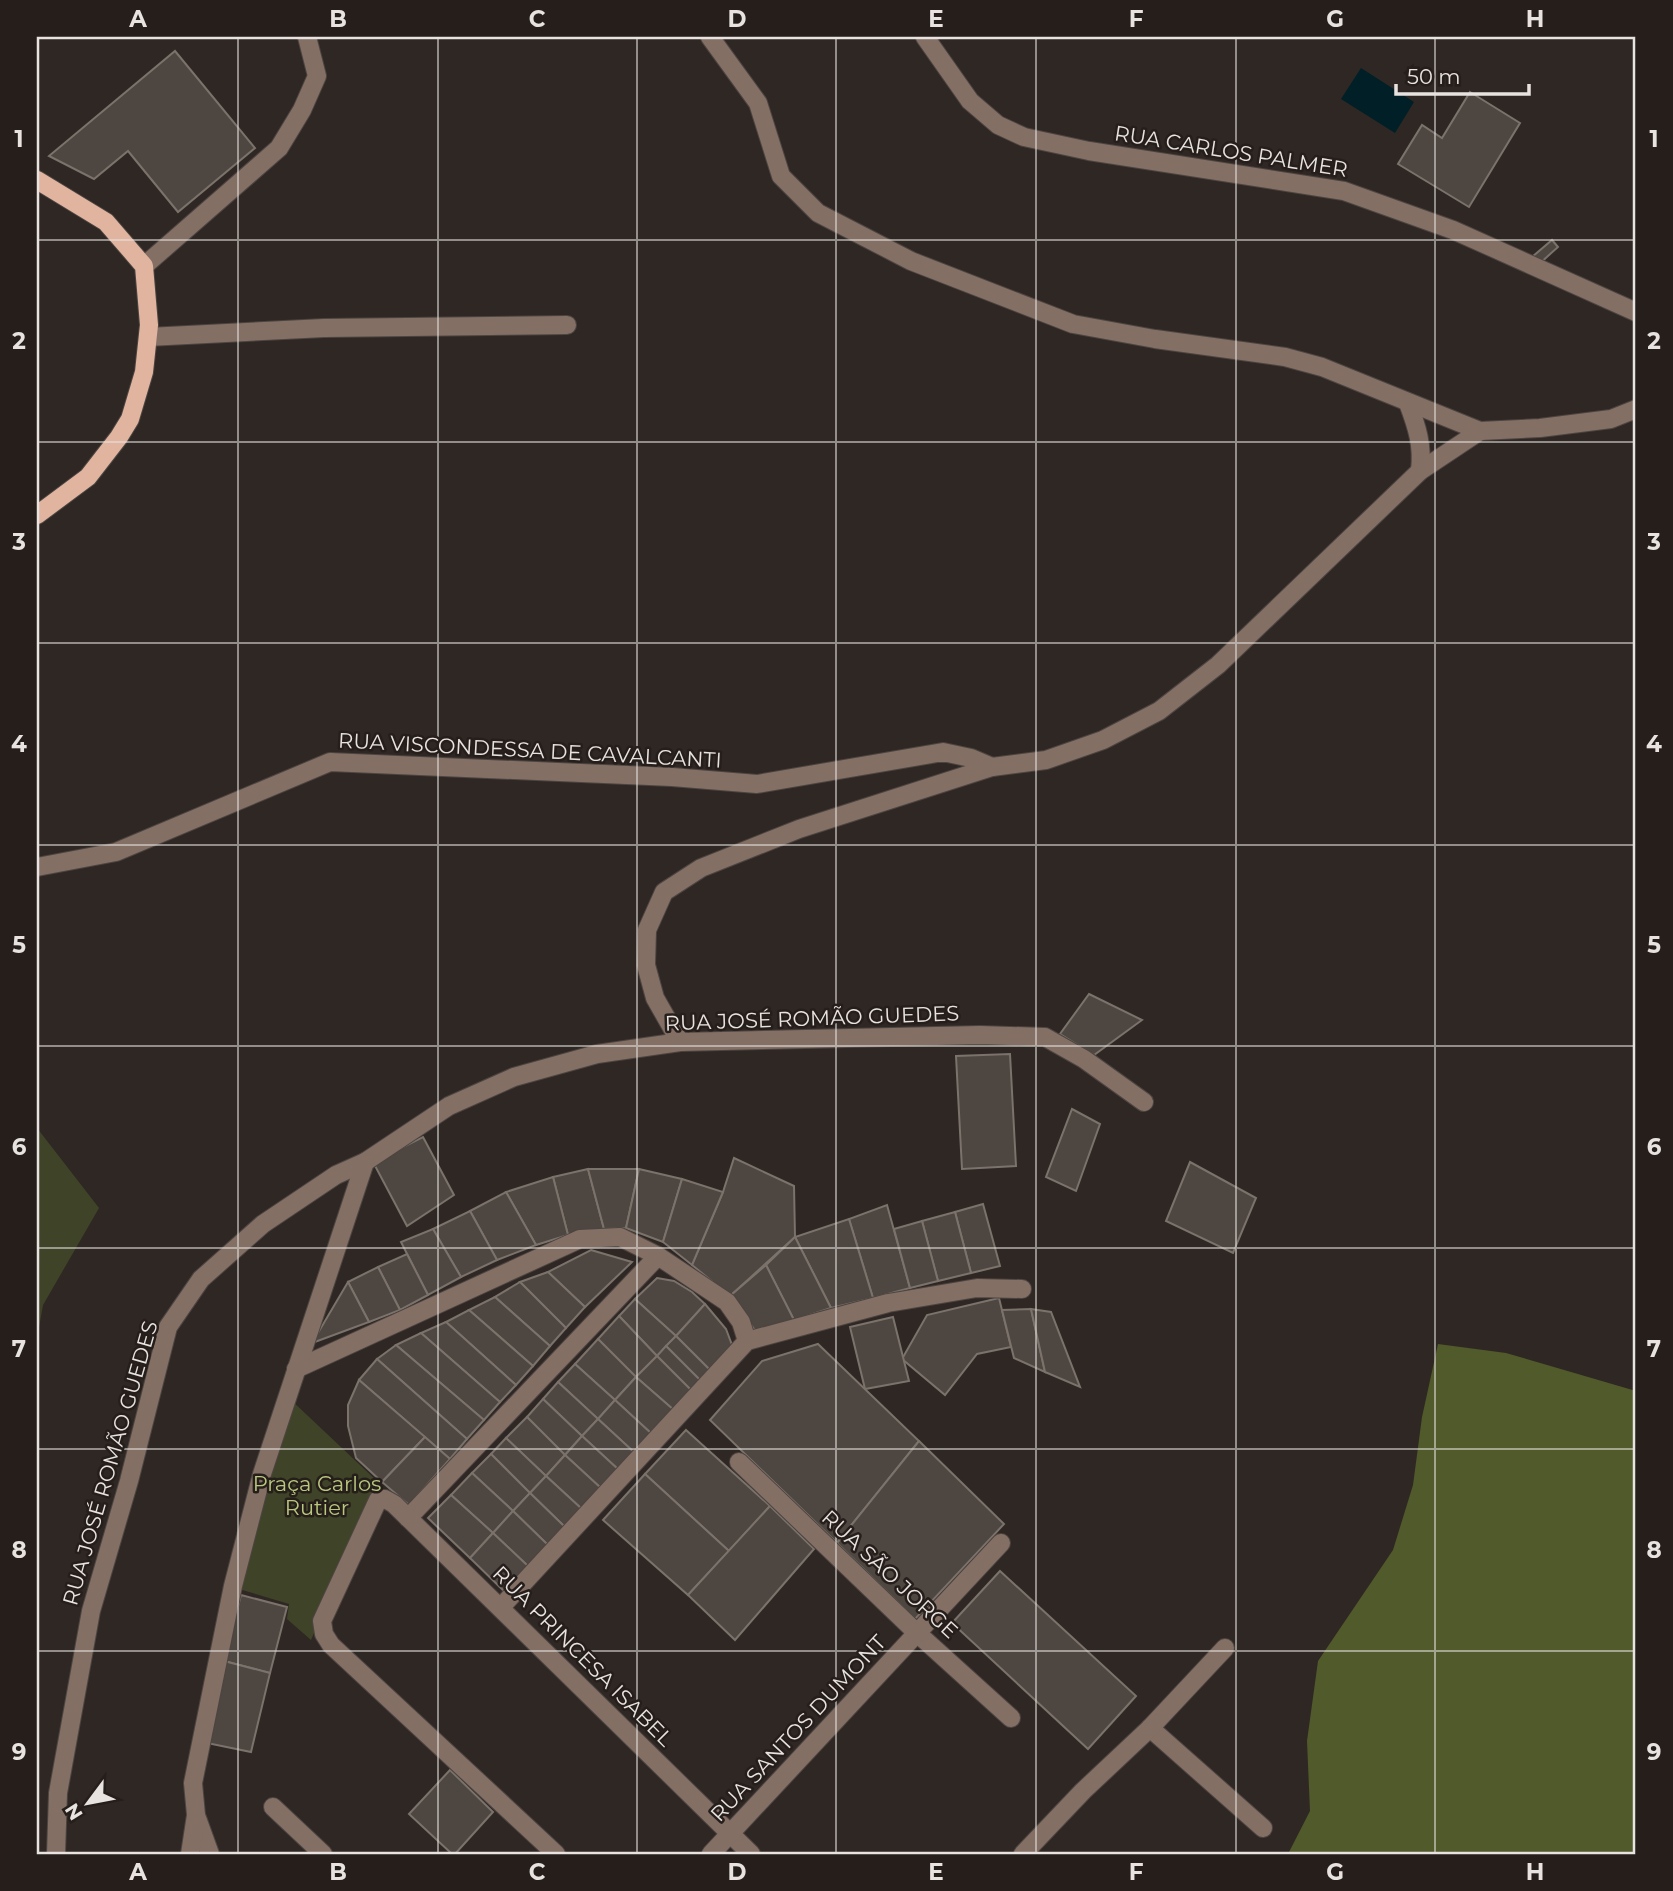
<svg xmlns="http://www.w3.org/2000/svg" width="1673" height="1891" viewBox="0 0 1673 1891" font-family="Montserrat,sans-serif">
	<style>
		.green { fill: #3f4428 }
		.forest { fill: #515a2b }
		.water { fill: #001f27 }
		.building { fill: #4e4640; stroke: #7a726b; stroke-width: 2 }
		.lines { fill: none; stroke-linecap: round; stroke-linejoin: round }
		.minor-casing { stroke: #4d4541; stroke-width: 20 }
		.major-casing { stroke: #4d4541; stroke-width: 20 }
		.minor { stroke: #846f65; stroke-width: 18 }
		.major { stroke: #e0b49f; stroke-width: 18 }
		.grid { fill: none; stroke: #e8e3e0; stroke-width: 2; stroke-opacity: 0.55 }
		.labels { text-anchor: middle; dominant-baseline: central; stroke-width: 5; stroke-linejoin: round; paint-order: stroke }
		.street-label { font-size: 21px; fill: #e8e3e0; stroke: #251e1a }
		.park-label { font-size: 21px; fill: #b9c87d; stroke: #251e1a }
		.neatline { fill: none; stroke: #e8e3e0; stroke-width: 2.5 }
		.grid-label { font-size: 23px; text-anchor: middle; font-weight: bold; fill: #e8e3e0 }
	</style>
	<rect width="100%" height="100%" fill="#2f2723"/>
	<g class="green">
		<polygon points="37,1128 99,1208 43,1305 37,1339"/>
		<polygon points="290,1399 378,1482 311,1640 287,1619 289,1604 239,1589"/>
	</g>
	<polygon class="forest" points="1438,1344 1506,1353 1636,1391 1636,1854 1288,1854 1310,1811 1307,1741 1318,1661 1393,1550 1413,1485 1422,1417"/>
	<polygon class="water" points="1361,68 1414,102 1395,133 1341,99"/>
	<g class="building">
		<polygon points="175,51 255,148 178,212 128,151 94,179 49,156"/>
		<polygon points="1470,92 1520,123 1469,207 1398,164 1422,125 1442,138"/>
		<polygon points="1552,240 1558,247 1539,264 1532,257"/>
		<polygon points="1089,994 1142,1020 1094,1055 1060,1034"/>
		<polygon points="1010,1054 1016,1166 962,1169 956,1056"/>
		<polygon points="1072,1109 1100,1124 1076,1191 1046,1177"/>
		<polygon points="423,1137 454,1195 407,1226 373,1162"/>
		<polygon points="734,1158 794,1186 795,1237 730,1296 692,1265 723,1192"/>
		<polygon points="1190,1162 1256,1198 1233,1253 1166,1221"/>
		<polygon points="588,1169 604,1229 568,1235 553,1177"/>
		<polygon points="588,1169 639,1169 626,1228 604,1229"/>
		<polygon points="639,1169 682,1179 663,1242 626,1228"/>
		<polygon points="553,1177 568,1235 536,1245 506,1192"/>
		<polygon points="682,1179 723,1192 692,1265 663,1242"/>
		<polygon points="506,1192 536,1245 497,1260 470,1211"/>
		<polygon points="983,1204 1000,1266 971,1273 955,1212"/>
		<polygon points="887,1205 910,1288 873,1298 849,1219"/>
		<polygon points="470,1211 497,1260 461,1277 433,1229"/>
		<polygon points="955,1212 971,1273 938,1281 922,1221"/>
		<polygon points="849,1219 873,1298 831,1308 795,1237"/>
		<polygon points="922,1221 938,1281 910,1288 894,1229"/>
		<polygon points="433,1229 461,1277 428,1295 401,1242"/>
		<polygon points="795,1237 831,1308 794,1320 766,1265"/>
		<polygon points="591,1250 632,1262 585,1307 548,1272"/>
		<polygon points="407,1254 428,1295 400,1310 378,1267"/>
		<polygon points="766,1265 794,1320 757,1333 730,1296"/>
		<polygon points="378,1267 400,1310 369,1322 348,1282"/>
		<polygon points="548,1272 585,1307 566,1328 520,1282"/>
		<polygon points="657,1278 674,1281 692,1292 705,1304 676,1336 635,1299"/>
		<polygon points="348,1282 369,1322 312,1343"/>
		<polygon points="520,1282 566,1328 550,1346 495,1297"/>
		<polygon points="495,1297 550,1346 533,1366 469,1310"/>
		<polygon points="999,1298 1011,1347 977,1354 945,1395 902,1359 927,1315"/>
		<polygon points="635,1299 676,1336 657,1356 619,1316"/>
		<polygon points="705,1304 726,1329 732,1345 726,1356 712,1372 676,1336"/>
		<polygon points="1031,1309 1045,1372 1014,1358 1002,1310"/>
		<polygon points="1031,1309 1051,1312 1080,1387 1045,1372"/>
		<polygon points="469,1310 533,1366 516,1385 446,1322"/>
		<polygon points="619,1316 657,1356 636,1377 598,1339"/>
		<polygon points="893,1317 909,1381 865,1389 850,1327"/>
		<polygon points="446,1322 516,1385 500,1402 421,1333"/>
		<polygon points="421,1333 500,1402 484,1420 396,1345"/>
		<polygon points="676,1336 712,1372 702,1382 666,1346"/>
		<polygon points="598,1339 636,1377 615,1400 575,1364"/>
		<polygon points="818,1344 919,1441 837,1543 710,1420 762,1361"/>
		<polygon points="396,1345 484,1420 467,1439 377,1359"/>
		<polygon points="666,1346 702,1382 693,1392 657,1356"/>
		<polygon points="657,1356 693,1392 675,1411 636,1377"/>
		<polygon points="377,1359 467,1439 450,1459 359,1380"/>
		<polygon points="575,1364 615,1400 598,1419 558,1382"/>
		<polygon points="636,1377 675,1411 653,1435 615,1400"/>
		<polygon points="359,1380 425,1437 382,1482 356,1458 348,1426 348,1405"/>
		<polygon points="558,1382 598,1419 582,1436 543,1399"/>
		<polygon points="543,1399 582,1436 565,1455 527,1417"/>
		<polygon points="615,1400 653,1435 636,1454 598,1419"/>
		<polygon points="527,1417 565,1455 546,1476 506,1438"/>
		<polygon points="598,1419 636,1454 620,1471 582,1436"/>
		<polygon points="686,1430 770,1506 729,1551 645,1474"/>
		<polygon points="582,1436 620,1471 602,1489 565,1455"/>
		<polygon points="425,1437 450,1459 409,1505 382,1482"/>
		<polygon points="506,1438 546,1476 530,1493 491,1454"/>
		<polygon points="919,1441 1004,1524 915,1619 837,1543"/>
		<polygon points="491,1454 530,1493 513,1511 472,1473"/>
		<polygon points="565,1455 602,1489 583,1510 546,1476"/>
		<polygon points="472,1473 513,1511 493,1533 451,1495"/>
		<polygon points="645,1474 729,1551 688,1595 603,1520"/>
		<polygon points="546,1476 583,1510 566,1528 530,1493"/>
		<polygon points="530,1493 566,1528 549,1546 513,1511"/>
		<polygon points="451,1495 493,1533 470,1558 428,1518"/>
		<polygon points="770,1506 814,1549 735,1640 688,1595"/>
		<polygon points="513,1511 549,1546 529,1567 493,1533"/>
		<polygon points="493,1533 529,1567 506,1593 470,1558"/>
		<polygon points="1000,1571 1136,1696 1088,1749 952,1623"/>
		<polygon points="241,1595 287,1607 270,1673 224,1661"/>
		<polygon points="224,1661 270,1673 251,1752 207,1743"/>
		<polygon points="450,1770 493,1812 455,1854 452,1854 409,1814"/>
	</g>
	<g class="lines">
		<defs>
			<g id="minor">
				<polyline points="710,37 758,103 781,176 818,213 911,261 1073,324 1155,339 1285,357 1322,367 1480,431 1540,428 1611,419 1636,409"/>
				<polyline points="925,37 970,101 998,125 1024,137 1089,151 1344,191 1453,230 1636,312"/>
				<polyline points="144,266 279,148 302,110 317,76 307,37"/>
				<polyline points="148,337 324,328 567,325"/>
				<path d="M1408,403C1417,427 1423,445 1420,471"/>
				<polyline points="37,867 116,852 330,762 672,777 757,784 943,752 971,758 992,767"/>
				<polyline points="680,1042 655,998 646,965 647,930 664,892 701,868 799,829 992,767 1046,760 1103,740 1159,711 1218,665 1420,471 1480,431"/>
				<polyline points="296,1369 580,1239 620,1237 658,1256 727,1302 741,1322 747,1341"/>
				<polyline points="739,1462 917,1633 1011,1718"/>
				<polyline points="408,1518 658,1256"/>
				<polyline points="501,1607 747,1341 888,1303 977,1288 1022,1289"/>
				<polyline points="1150,1728 1263,1828"/>
				<polyline points="273,1807 323,1854"/>
				<polyline points="197,1818 210,1854"/>
				<polyline points="56,1854 58,1793 91,1611 129,1481 168,1327 201,1279 263,1224 336,1175 365,1162 449,1106 514,1077 597,1054 680,1042 980,1035 1045,1037 1084,1059 1144,1102"/>
				<polyline points="190,1854 196,1815 193,1783 233,1586 262,1474 365,1162"/>
				<polyline points="556,1854 331,1645 324,1634 322,1621 378,1500 385,1499 394,1504 751,1854"/>
				<polyline points="711,1854 1001,1543"/>
				<polyline points="1023,1854 1083,1791 1150,1728 1225,1648"/>
			</g>
			<polyline id="major" points="37,180 106,222 144,266 149,325 144,372 130,419 119,437 88,477 37,515"/>
		</defs>
		<use href="#minor" class="minor-casing"/>
		<use href="#major" class="major-casing"/>
		<use href="#minor" class="minor"/>
		<use href="#major" class="major"/>
	</g>
	<path class="grid" d="M238,37V1854M438,37V1854M637,37V1854M836,37V1854M1036,37V1854M1236,37V1854M1435,37V1854M37,240H1636M37,442H1636M37,643H1636M37,845H1636M37,1046H1636M37,1248H1636M37,1449H1636M37,1651H1636"/>
	<g class="labels">
		<g class="street-label">
			<text transform="translate(1231 151) rotate(9)">RUA CARLOS PALMER</text>
			<text transform="translate(530 750) rotate(3)">RUA VISCONDESSA DE CAVALCANTI</text>
			<text transform="translate(812 1018) rotate(-2)">RUA JOSÉ ROMÃO GUEDES</text>
			<text transform="translate(110 1463) rotate(-74)">RUA JOSÉ ROMÃO GUEDES</text>
			<text transform="translate(890 1574) rotate(43)">RUA SÃO JORGE</text>
			<text transform="translate(583 1656) rotate(45)">RUA PRINCESA ISABEL</text>
			<text transform="translate(798 1728) rotate(-47)">RUA SANTOS DUMONT</text>
		</g>
		<g class="park-label">
			<text x="317" y="1483">Praça Carlos<tspan x="317" dy="24">Rutier</tspan></text>
		</g>
	</g>
	<rect width="1673" height="1891" fill="none" stroke="#251e1a" stroke-width="77"/>
	<g transform="translate(88 1803) rotate(238)" stroke="#251e1a" stroke-width="5" paint-order="stroke">
	<path d="M0-5L12 26L0 18L-12 26Z" fill="#e8e3e0"/>
	<text y="-10" font-size="19" font-weight="bold" text-anchor="middle" fill="#e8e3e0">N</text>
	</g>
	<path d="M1396 84v10h133v-10" fill="none" stroke="#e8e3e0" stroke-width="3.5"/>
	<text x="1407" y="84" font-size="21" fill="#e8e3e0" stroke="#251e1a" stroke-width="5" paint-order="stroke">50 m</text>
	<rect x="38" y="38" width="1596" height="1815" class="neatline"/>
	<g class="grid-label">
		<text x="138" y="27">A</text>
		<text x="338" y="27">B</text>
		<text x="537" y="27">C</text>
		<text x="737" y="27">D</text>
		<text x="936" y="27">E</text>
		<text x="1136" y="27">F</text>
		<text x="1335" y="27">G</text>
		<text x="1535" y="27">H</text>
		<text x="19" y="147">1</text>
		<text x="1654" y="147">1</text>
		<text x="19" y="349">2</text>
		<text x="1654" y="349">2</text>
		<text x="19" y="550">3</text>
		<text x="1654" y="550">3</text>
		<text x="19" y="752">4</text>
		<text x="1654" y="752">4</text>
		<text x="19" y="953">5</text>
		<text x="1654" y="953">5</text>
		<text x="19" y="1155">6</text>
		<text x="1654" y="1155">6</text>
		<text x="19" y="1357">7</text>
		<text x="1654" y="1357">7</text>
		<text x="19" y="1558">8</text>
		<text x="1654" y="1558">8</text>
		<text x="19" y="1760">9</text>
		<text x="1654" y="1760">9</text>
		<text x="138" y="1880">A</text>
		<text x="338" y="1880">B</text>
		<text x="537" y="1880">C</text>
		<text x="737" y="1880">D</text>
		<text x="936" y="1880">E</text>
		<text x="1136" y="1880">F</text>
		<text x="1335" y="1880">G</text>
		<text x="1535" y="1880">H</text>
	</g>
</svg>
